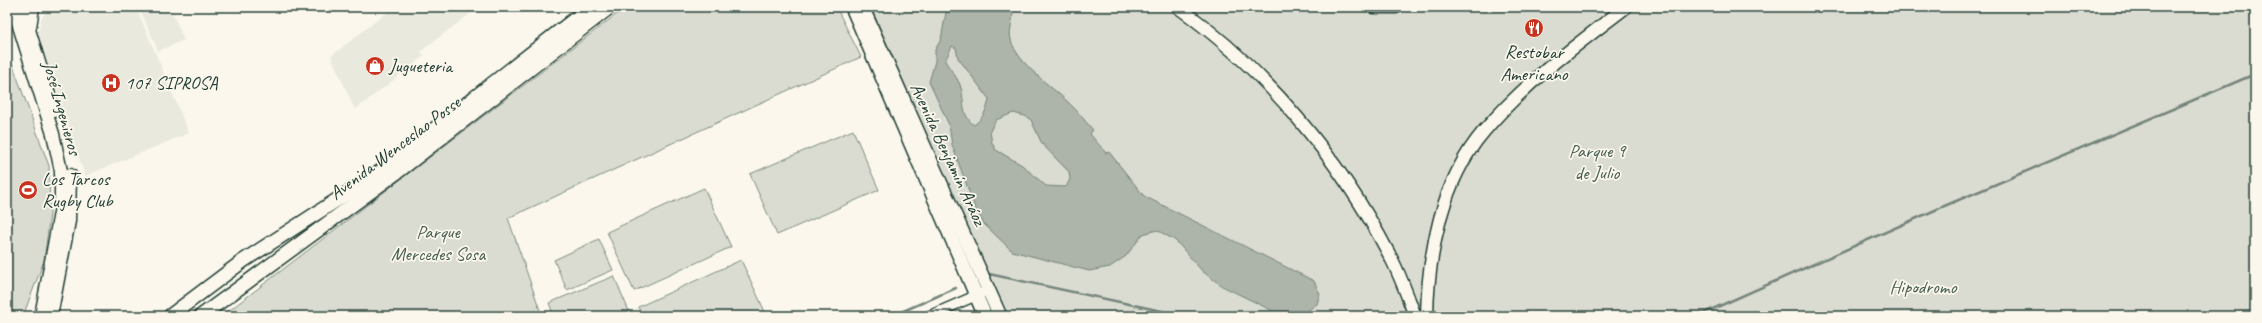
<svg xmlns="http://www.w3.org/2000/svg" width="2262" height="323" viewBox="0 0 2262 323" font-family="Caveat,sans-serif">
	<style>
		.built { fill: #eae9de }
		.green { fill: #dbdcd1; stroke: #7d8c82 }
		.water { fill: #adb4aa; stroke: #74847b; fill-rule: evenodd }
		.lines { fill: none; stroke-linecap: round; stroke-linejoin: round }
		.stream { stroke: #74847b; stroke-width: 2.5 }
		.street-casing { stroke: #1f3d34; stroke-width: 12 }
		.secondary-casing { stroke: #1f3d34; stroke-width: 15 }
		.primary-casing { stroke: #1f3d34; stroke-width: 16 }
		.street { stroke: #fbf7ec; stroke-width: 9 }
		.secondary { stroke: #fbf7ec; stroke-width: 12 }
		.primary { stroke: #fbf7ec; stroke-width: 13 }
		.labels { text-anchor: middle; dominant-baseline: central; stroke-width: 3.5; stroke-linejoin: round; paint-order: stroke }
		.poi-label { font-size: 19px; fill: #1f3d34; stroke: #fbf7ec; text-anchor: start }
		.street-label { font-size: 19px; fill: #1f3d34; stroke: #fbf7ec }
		.park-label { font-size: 19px; fill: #455d53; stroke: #fbf7ec }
	</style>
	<rect width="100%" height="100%" fill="#fbf7ec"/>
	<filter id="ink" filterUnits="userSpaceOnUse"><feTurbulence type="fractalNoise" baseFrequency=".025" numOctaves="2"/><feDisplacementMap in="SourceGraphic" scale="8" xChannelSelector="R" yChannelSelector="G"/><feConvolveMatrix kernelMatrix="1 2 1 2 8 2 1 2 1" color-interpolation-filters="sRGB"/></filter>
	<g filter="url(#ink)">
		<g class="built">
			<polygon points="54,7 136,7 189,133 85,176 38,33 41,19 46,12"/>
			<polygon points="139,7 170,7 184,40 158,51"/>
			<polygon points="394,7 479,7 421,51 424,56 355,110 331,56"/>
		</g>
		<g class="green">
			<polygon points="626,7 836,7 861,57 508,218 542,316 222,316"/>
			<polygon points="871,7 2255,7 2255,316 1006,316"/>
			<polygon points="7,49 49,166 50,214 44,261 23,316 7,316"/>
			<polygon points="853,130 879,190 777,235 750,174"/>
			<polygon points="704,188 731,247 634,291 607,232"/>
			<polygon points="599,239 613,270 567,290 554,260"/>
			<polygon points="741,260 767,316 642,316 638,307"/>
			<polygon points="614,276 631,316 554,316 549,303"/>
		</g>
		<path class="water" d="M947,7H1012C1015,19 1008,29 1011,40C1017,63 1051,86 1068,102C1077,110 1084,120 1093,130L1090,134L1106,153L1109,152L1144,196L1314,281L1320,294L1317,304L1304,313L1281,315L1222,286L1202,271L1176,241L1157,230L1143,234L1126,256L1110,267L1089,271L1012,251L984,224L975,208L952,145L949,125L929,82L935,61V50L941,39ZM952,46L956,48L958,58L989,99C987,110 983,118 974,125C961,115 965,102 961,88C959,79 950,69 945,61ZM1013,113L1025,116L1031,120L1042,144L1069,172L1070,179L1066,187L1046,186L1022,165L996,150L992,143L990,131L996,120Z"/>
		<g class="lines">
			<g class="stream">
				<polyline points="989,274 1185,316"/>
				<polyline points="892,316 956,288"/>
				<polyline points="1697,316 1942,207 2255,74"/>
			</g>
			<defs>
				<polyline id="street" points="929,316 989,290"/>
				<g id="secondary">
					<polyline points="13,7 53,134 61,171 61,207 41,316"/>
					<polyline points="22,7 54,111"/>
					<path d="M1178,7C1266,70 1339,158 1389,254C1400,274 1407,295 1415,316"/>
					<polyline points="1373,7 1396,7"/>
					<polyline points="30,27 33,7"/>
					<polyline points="51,316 69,221 70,175"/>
					<path d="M1427,316C1428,253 1442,180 1484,131C1525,83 1576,45 1626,7"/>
				</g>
				<g id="primary">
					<polyline points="852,7 985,316"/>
					<polyline points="862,7 1000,316"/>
					<polyline points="170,316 243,261 377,174 590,7"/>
					<polyline points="201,316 396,173 610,7"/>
				</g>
			</defs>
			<use href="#street" class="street-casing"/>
			<use href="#secondary" class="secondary-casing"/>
			<use href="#primary" class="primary-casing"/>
			<use href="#street" class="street"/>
			<use href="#secondary" class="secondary"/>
			<use href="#primary" class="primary"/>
		</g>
	</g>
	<defs>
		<symbol id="restaurant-disc" viewBox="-11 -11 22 22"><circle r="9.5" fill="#c8321e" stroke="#fbf7ec"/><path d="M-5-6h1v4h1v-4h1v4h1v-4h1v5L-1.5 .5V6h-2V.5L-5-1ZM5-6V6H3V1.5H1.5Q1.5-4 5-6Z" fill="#fff"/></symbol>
		<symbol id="shop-disc" viewBox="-11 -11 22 22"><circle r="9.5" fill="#c8321e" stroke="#fbf7ec"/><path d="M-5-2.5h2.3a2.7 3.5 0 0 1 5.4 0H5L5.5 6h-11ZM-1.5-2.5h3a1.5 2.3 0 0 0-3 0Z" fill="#fff"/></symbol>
		<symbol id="hospital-disc" viewBox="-11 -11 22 22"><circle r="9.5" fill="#c8321e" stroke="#fbf7ec"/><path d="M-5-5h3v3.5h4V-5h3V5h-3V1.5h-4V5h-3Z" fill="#fff"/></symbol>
		<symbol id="stadium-disc" viewBox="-11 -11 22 22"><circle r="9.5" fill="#c8321e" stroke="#fbf7ec"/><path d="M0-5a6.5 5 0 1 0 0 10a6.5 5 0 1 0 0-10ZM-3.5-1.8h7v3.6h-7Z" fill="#fff"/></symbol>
	</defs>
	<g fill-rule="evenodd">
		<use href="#restaurant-disc" x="1523" y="17" width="22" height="22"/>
		<use href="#shop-disc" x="364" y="55" width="22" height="22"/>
		<use href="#hospital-disc" x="100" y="72" width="22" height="22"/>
		<use href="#stadium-disc" x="17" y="179" width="22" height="22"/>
	</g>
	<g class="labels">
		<g class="poi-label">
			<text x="1534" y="52" text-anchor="middle">Restobar<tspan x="1534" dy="22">Americano</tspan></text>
			<text x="389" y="66">Jugueteria</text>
			<text x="125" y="83">107 SIPROSA</text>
			<text x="42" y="179">Los Tarcos<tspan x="42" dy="22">Rugby Club</tspan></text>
		</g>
		<g class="street-label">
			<text transform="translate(62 108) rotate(74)">José Ingenieros</text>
			<text transform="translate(395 148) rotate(-37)">Avenida Wenceslao Posse</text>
			<text transform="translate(948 154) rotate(65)">Avenida Benjamín Aráoz</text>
		</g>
		<g class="park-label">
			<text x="1597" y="151">Parque 9<tspan x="1597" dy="22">de Julio</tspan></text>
			<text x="438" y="232">Parque<tspan x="438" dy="22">Mercedes Sosa</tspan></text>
			<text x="1923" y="287">Hipodromo</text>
		</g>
	</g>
	<rect width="2262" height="323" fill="none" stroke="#fbf7ec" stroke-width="24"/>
	<rect x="12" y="12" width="2238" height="299" fill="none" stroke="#1f3d34" stroke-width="1.5" filter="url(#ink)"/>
</svg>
